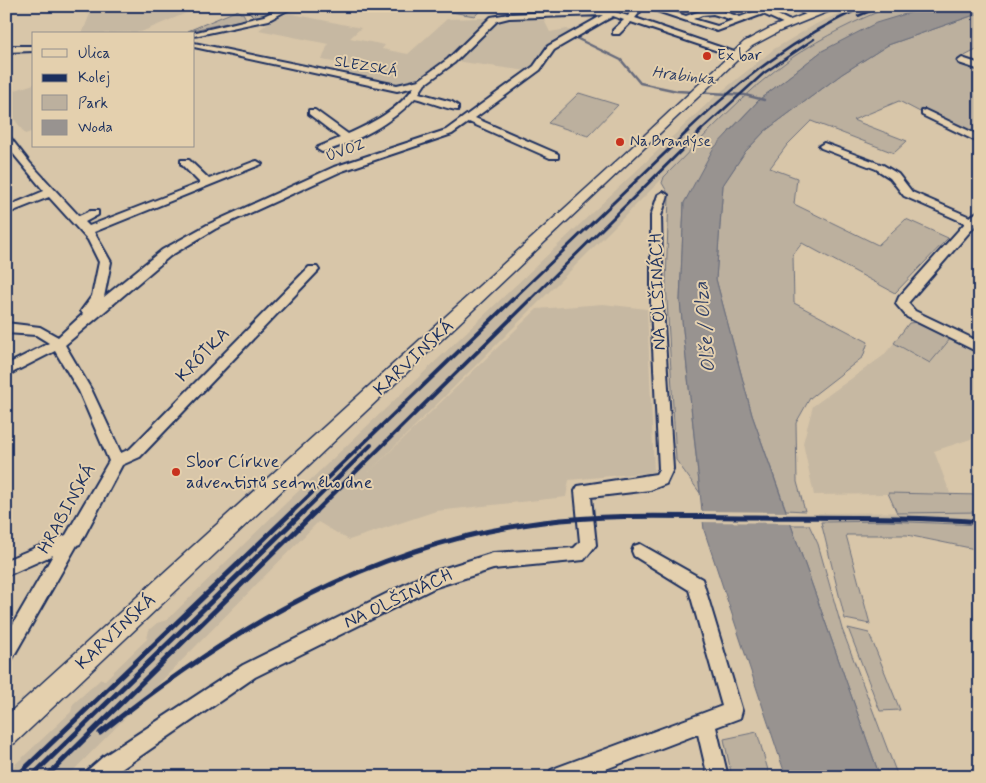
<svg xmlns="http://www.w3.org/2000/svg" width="986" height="783" viewBox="0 0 986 783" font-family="Mynerve,sans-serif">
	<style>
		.built { fill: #c6b8a2 }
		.green { fill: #bcb09e; stroke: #6c707e }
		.water { fill: #989390; stroke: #666b7c }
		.pier { fill: #d8c6a9 }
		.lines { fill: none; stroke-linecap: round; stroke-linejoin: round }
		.stream { stroke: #666b7c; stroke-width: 2.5 }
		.street-casing { stroke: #1b2f5e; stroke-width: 4 }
		.secondary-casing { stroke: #1b2f5e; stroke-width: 3 }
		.street { fill: #e4d0ae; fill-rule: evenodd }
		.secondary { fill: #e4d0ae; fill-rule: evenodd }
		.rail-far3 { stroke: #1b2f5e; stroke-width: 2.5 }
		.rail-far2 { stroke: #1b2f5e; stroke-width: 3 }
		.rail-far1 { stroke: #1b2f5e; stroke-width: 4 }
		.rail { stroke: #1b2f5e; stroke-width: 5 }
		.poi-dot { fill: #c8321e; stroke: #e4d0ae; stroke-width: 2 }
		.labels { text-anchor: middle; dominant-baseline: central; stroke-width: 4; stroke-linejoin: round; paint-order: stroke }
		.far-poi-label { font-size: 15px; fill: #1b2f5e; stroke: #e4d0ae; text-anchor: start }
		.far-street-label { font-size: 15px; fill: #1b2f5e; stroke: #e4d0ae }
		.far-water-label { font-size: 16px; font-style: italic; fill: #2e3e66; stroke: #e4d0ae }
		.street-label { font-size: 18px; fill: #1b2f5e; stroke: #e4d0ae }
		.poi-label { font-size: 18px; fill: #1b2f5e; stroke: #e4d0ae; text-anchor: start }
		.water-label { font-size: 19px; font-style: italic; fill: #2e3e66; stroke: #e4d0ae }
	</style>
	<rect width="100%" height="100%" fill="#d8c6a9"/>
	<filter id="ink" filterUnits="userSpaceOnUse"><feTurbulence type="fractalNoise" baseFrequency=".02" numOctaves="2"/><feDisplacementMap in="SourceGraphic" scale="10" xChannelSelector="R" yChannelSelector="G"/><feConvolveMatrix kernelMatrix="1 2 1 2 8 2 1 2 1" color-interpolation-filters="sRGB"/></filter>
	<g filter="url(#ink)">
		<g class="built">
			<polygon points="86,6 203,6 141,32 82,34 90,14 86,14 87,11 84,11"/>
			<polygon points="856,6 892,6 835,32 794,57 766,78 700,141 369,472 537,309 603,304 647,309 654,472 569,480 566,497 436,511 349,540 318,522 67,777 6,777 6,773 71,712 73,704 101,679 104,681 147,639 149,630 157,623 167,620 286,503 711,100 774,49 816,24"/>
			<polygon points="288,13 361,28 350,38 385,45 382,49 408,54 447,19 518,17 544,20 550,32 567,29 573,32 549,49 527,71 447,60 412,81 399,84 343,73 351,65 322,60 328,44 259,30 271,21"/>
			<polygon points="34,84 34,131 25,134 6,107 6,93"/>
			<polygon points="951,338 980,353 980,436 934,451 950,493 814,495 803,443 813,406 883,356 894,343 930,363"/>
			<polygon points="980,512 980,525 951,522 821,522 818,513"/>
		</g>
		<g class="green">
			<path d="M251,6H280C273,15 264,16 253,16L250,13L252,12L246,9Z"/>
			<polygon points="456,6 484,6 475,16 451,12"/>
			<polygon points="527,6 608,6 607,8 534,11"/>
			<path d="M892,6H932L822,51L760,99L730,130L684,203L680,301L700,493L676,460L666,283L669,195L662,183L664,177C705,136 745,91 793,57C824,36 857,20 892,6Z"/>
			<polygon points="238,10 240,13 243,13 246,19 188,31"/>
			<polygon points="980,13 980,48 955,61 980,70 980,135 924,110 920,112 899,101 853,120 907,141 894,153 811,121 787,145 770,168 797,178 794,204 878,245 906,219 948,238 895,293 802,243 793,255 794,303 868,342 863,357 810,398 796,423 797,482 805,511 786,510 752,415 716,279 723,185 745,152 765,131 842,74 888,45"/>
			<polygon points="579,93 618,105 588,136 548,123"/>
			<polygon points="919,322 951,338 930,363 894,343 909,323"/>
			<polygon points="888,493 980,495 980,512 897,513"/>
			<polygon points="886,521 980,525 980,550 907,535 846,535 870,624 845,619 821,522"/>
			<polygon points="791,525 809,525 818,544 842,629 898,777 880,777"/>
			<polygon points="848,628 869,633 900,710 880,711"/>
			<polygon points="757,732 770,777 732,777 724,739"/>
		</g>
		<polygon class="water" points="932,6 980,6 980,13 888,45 842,74 765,131 745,152 723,185 716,279 752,415 880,777 786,777 704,530 680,301 684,203 713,149 760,99 822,51 876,23"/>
		<polygon class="pier" points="699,511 789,512 793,523 700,522"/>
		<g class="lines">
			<g class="stream">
				<polyline points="592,27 624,13 627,6"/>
				<polyline points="579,34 578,39 621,60 640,83 677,91 745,95 764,100"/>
			</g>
			<defs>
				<g id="street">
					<polygon points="284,6 295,6 269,20 194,36 194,34 188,34 264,16"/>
					<path d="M633,6H641L640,12L635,18L740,54L733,56L631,22L619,34H613V30L624,20L613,16L554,50L540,70L475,118L558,154V158H550L469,122L452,134L342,171L215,229L170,256L65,345L92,391L121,453L130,449L309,267H317L319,270L140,457L122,465L80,544L77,545L12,659L6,662V636L53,555L6,576V560L66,535L109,461L79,391L55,351L6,376V365L49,343L36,335L6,333V323L40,327L58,337L83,314L81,311L92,296L99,262L88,240L49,197L6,214V207L44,191L6,145V135L9,136L30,163L79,216L90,211H98V215L85,222L89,226L200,183L181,164V160H189L209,179L253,162L257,161L262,164L94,232L111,262L104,297L162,250L207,225L334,167L446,130L534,66L548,46L603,15L509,18L497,21L454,63L425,84L419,93L452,102L458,106V110C453,111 424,100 415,98C392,123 355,143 322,152L317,149L318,147L340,138L309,114V110H315L348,134C373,123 398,110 414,87L397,91L194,47V43L397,85L419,80L448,59L491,17L509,14L597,10L612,11L628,16Z"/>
					<path d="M642,6H655L686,16L706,9L719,10L740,17L756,11V7L779,6L770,11L794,23L787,25L763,14L717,31ZM713,14L733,20L717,26L693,19L702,15Z"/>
					<polygon points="791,6 802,6 817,15 810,17"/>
					<polygon points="6,46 34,46 34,51 6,52"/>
					<polygon points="962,58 980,64 980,70 959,63 958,61"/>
					<polygon points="925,110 980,136 980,143 922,115 922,111"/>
					<polygon points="824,143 883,165 898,174 912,192 970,217 980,210 980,220 908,303 915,311 980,342 980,353 907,317 896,304 899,297 965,223 904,196 890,178 876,169 821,148 819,146"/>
					<polygon points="663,192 668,195 661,216 663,307 673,469 666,484 650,490 591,497 596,545 584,560 493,569 436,587 255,677 110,777 85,777 88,770 104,756 243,665 426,574 493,553 574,548 580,542 575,491 578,486 656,474 659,469 651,307 651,216 658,195"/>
					<polygon points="640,544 702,579 704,585 742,711 740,718 716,727 728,777 708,777 698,734 585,777 548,777 551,770 558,767 722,706 689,590 634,556 632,551 634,546"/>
				</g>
				<polygon id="secondary" points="827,6 842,6 780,31 752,46 15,743 6,747 6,716 630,149 744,42 772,27"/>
			</defs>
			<use href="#street" class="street-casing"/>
			<use href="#secondary" class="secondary-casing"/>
			<use href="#street" class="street"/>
			<use href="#secondary" class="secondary"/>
			<g class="rail-far3">
				<polyline points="858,16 882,6"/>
				<path d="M686,132C742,79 794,38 865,6"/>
				<polyline points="699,132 764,73 814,39"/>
			</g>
			<g class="rail-far2">
				<polyline points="512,300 688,131"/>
				<polyline points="530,300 701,131"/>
			</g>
			<g class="rail-far1">
				<polyline points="291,513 513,299"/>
				<polyline points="302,513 371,445"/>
				<polyline points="314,513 531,299"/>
			</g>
			<g class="rail">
				<path d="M100,733C233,627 371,544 543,522C613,513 684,517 755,517C830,518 905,516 980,522"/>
				<polyline points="16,777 292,512"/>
				<polyline points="31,777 303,512"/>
				<polyline points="46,777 315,512"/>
			</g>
		</g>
	</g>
	<g class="poi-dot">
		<circle cx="707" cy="56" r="5"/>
		<circle cx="620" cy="142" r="5"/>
		<circle cx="176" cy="472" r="5"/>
	</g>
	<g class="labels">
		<g class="far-poi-label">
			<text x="717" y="56">Ex bar</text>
			<text x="630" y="142">Na Brandýse</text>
		</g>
		<g class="far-street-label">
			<text transform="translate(366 67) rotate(10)">SLEZSKÁ</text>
			<text transform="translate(345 151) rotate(-20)">ÚVOZ</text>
		</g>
		<g class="far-water-label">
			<text transform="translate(684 76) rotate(7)">Hrabinka</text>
		</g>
		<g class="street-label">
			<text transform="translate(658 292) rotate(-92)">NA OLŠINÁCH</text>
			<text transform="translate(203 355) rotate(-46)">KRÓTKA</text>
			<text transform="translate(414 358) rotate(-43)">KARVINSKÁ</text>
			<text transform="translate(67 509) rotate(-61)">HRABINSKÁ</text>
			<text transform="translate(398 599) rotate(-25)">NA OLŠINÁCH</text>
			<text transform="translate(116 632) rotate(-43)">KARVINSKÁ</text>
		</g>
		<g class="poi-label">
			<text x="186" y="462">Sbor Církve<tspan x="186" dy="21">adventistů sedmého dne</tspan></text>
		</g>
		<g class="water-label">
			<text transform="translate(705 327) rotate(-95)">Olše / Olza</text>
		</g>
	</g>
	<rect width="986" height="783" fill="none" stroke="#e4d0ae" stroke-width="25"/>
	<rect x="12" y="12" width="961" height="758" fill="none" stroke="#1b2f5e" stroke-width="2" filter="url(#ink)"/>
	<rect x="32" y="32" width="162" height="115" fill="#e4d0ae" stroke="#94908e"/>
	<rect x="42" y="49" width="25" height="8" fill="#e4d0ae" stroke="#94908e"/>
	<text x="78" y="58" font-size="15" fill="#1b2f5e">Ulica</text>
	<rect x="42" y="74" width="25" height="8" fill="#1b2f5e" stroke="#94908e"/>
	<text x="78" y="82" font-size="15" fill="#1b2f5e">Kolej</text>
	<rect x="42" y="95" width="25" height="15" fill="#bcb09e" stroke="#94908e"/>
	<text x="78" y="108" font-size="15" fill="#1b2f5e">Park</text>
	<rect x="42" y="120" width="25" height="15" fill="#989390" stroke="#94908e"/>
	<text x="78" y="132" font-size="15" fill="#1b2f5e">Woda</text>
</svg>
